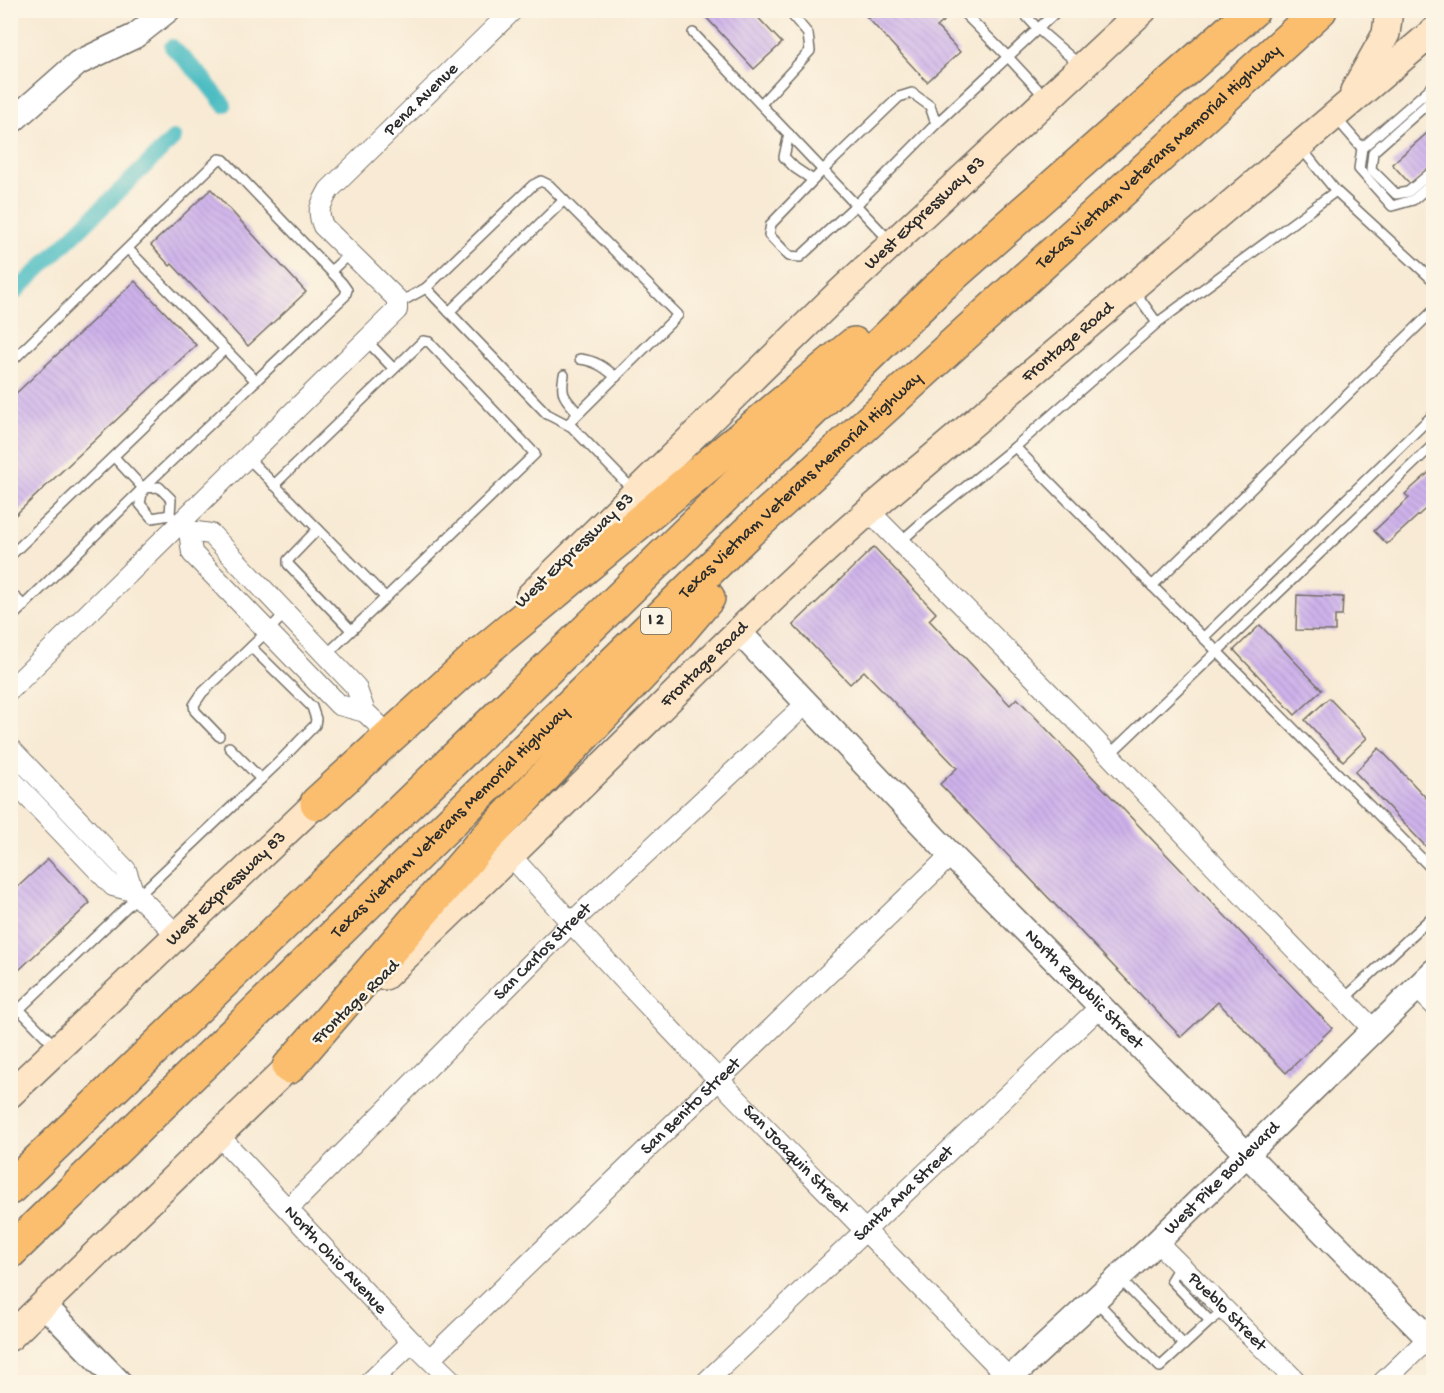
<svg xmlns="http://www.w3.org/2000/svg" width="1444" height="1393" viewBox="0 0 1444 1393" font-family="'Gochi Hand',sans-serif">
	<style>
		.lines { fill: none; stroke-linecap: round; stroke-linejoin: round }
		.canal { stroke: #4ebdc3; stroke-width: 16 }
		.building { fill: url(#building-back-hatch) }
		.service-casing { stroke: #736e66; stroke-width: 12 }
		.minor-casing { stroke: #736e66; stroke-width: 22 }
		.tertiary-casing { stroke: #736e66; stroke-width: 27 }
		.secondary-casing { stroke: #736e66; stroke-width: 30 }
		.motorway-casing { stroke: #736e66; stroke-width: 36 }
		.service { stroke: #fff; stroke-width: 9 }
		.minor { stroke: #fff; stroke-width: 20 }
		.tertiary { stroke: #fff; stroke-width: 24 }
		.secondary { stroke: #fde5c5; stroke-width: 27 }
		.motorway { stroke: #fbbe6e; stroke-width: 33 }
		.labels { text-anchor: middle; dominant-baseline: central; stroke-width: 5; stroke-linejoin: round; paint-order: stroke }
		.shield { fill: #fcf5e5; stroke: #6a6863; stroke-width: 1.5 }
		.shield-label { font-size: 16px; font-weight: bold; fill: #2b2b2b }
		.street-label { font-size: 18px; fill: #2b2b2b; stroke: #fcf5e5 }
	</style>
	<defs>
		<pattern id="building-back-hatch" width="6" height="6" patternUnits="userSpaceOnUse" patternTransform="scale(1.5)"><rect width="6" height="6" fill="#ceb2eb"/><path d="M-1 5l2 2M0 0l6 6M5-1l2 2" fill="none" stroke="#b199ca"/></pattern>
	</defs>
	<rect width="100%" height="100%" fill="#fcf5e5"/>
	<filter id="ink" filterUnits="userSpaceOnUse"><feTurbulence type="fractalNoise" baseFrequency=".0167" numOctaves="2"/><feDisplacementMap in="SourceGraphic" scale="12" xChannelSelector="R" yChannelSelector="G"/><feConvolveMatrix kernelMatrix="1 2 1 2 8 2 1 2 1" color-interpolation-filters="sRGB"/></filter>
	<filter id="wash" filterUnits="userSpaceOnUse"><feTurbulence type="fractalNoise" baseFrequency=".008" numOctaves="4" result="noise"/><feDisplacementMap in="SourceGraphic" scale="24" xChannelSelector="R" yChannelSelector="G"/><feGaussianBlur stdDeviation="1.35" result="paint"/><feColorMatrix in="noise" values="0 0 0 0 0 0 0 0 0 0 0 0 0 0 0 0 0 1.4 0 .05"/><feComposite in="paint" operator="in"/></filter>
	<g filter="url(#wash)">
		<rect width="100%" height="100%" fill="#f8ead4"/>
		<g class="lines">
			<g class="canal">
				<polyline points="172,47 202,77 224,105"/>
				<polyline points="10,297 174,138"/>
			</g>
		</g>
		<g id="blocks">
			<g class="building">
				<polygon points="709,10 751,10 782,43 754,69 704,15"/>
				<polygon points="870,10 936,10 945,20 937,27 960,52 927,82 865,15"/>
				<polygon points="1434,127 1434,165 1411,185 1392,164"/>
				<polygon points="211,189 306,292 248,346 172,264 170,266 151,245"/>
				<polygon points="135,281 196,345 10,520 10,399"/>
				<polygon points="1434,468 1434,501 1387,544 1374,531 1409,498 1405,494"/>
				<polygon points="874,547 936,613 929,620 1010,705 1017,698 1332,1028 1286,1073 1218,1002 1181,1037 940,784 957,768 864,671 850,684 793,625"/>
				<polygon points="1297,595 1343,597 1342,616 1335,616 1335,631 1296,630"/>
				<polygon points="1260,625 1322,690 1295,715 1234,650"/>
				<polygon points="1329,698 1367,738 1343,761 1305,720"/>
				<polygon points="1379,748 1434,806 1434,855 1355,772"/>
				<polygon points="48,859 90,903 19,970 10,961 10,894"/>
			</g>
		</g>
	</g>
	<g filter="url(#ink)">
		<use href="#blocks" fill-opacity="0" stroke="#736e66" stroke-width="1.5"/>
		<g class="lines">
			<defs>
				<g id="service">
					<polyline points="961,10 1008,57 1046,98"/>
					<polyline points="1021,10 1038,29 1081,66"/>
					<polyline points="693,33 891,242"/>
					<polyline points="1434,85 1362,148 1359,169 1392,206 1413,200 1434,182"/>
					<polygon points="912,93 930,106 936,124 856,205 800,257 789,256 769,235 771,224 823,170 899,97"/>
					<polyline points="1434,98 1373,152 1371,169 1396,194 1408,192 1434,170"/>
					<polyline points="761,104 810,51 808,34 788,10"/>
					<polyline points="1336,118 1362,148"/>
					<polyline points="936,124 1058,10"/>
					<polyline points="789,134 784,157 795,168 813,180"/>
					<polyline points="1336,191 1434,281"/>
					<polyline points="128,249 256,381"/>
					<polyline points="331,271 350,253"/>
					<polyline points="426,288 533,185 541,181 549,185 678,315 568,424"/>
					<polyline points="1133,289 1157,323"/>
					<polyline points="397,304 426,288 547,414 572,427 634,491"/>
					<polyline points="449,312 564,200"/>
					<polyline points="366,340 393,368"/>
					<path d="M580,359C596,361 604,367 616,377"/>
					<polyline points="10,363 219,159 224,160 342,283 347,290 345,296 143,488 10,619"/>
					<path d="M564,375C560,396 565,398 578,413"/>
					<polyline points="1015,447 1434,871"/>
					<polyline points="114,457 143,488"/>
					<polyline points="247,457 385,597"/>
					<polyline points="274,485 423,341 429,342 535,454 326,655"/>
					<polyline points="143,488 140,504 152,518 170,515 180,523"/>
					<polyline points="143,488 159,487 171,499 170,515"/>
					<polyline points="318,529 288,560 288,564 351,630"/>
					<polyline points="900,542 926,519 1015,447 1157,323 1336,191 1301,148"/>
					<polyline points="10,556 225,349"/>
					<polyline points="1152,586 1434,310"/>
					<polyline points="10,592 24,606"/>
					<polyline points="1203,638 1434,414"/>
					<polyline points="251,647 286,613"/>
					<polyline points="229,747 261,779"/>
					<polyline points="1109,755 1434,444"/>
					<polyline points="1344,999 1434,915"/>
					<polyline points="10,1000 57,1048"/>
					<polyline points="10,1018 281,760 315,725 316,719 312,707 251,647 202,693 194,705 195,711 219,736"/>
					<polyline points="1180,1265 1171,1280 1210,1321"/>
					<polyline points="1119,1278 1184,1345"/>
					<polyline points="1096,1301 1160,1367 1210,1321 1225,1310"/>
				</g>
				<g id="minor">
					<polyline points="868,510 1075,719 1250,903 1373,1029"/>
					<polyline points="180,523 189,531 211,534 356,687 365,712 388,734"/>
					<polyline points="189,531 192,553 339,705 365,712"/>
					<path id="s1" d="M10,690L397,310V299L323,226C316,209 321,205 329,190L513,10"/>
					<polyline points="10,748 126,870 133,891 178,936"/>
					<polyline points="10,778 113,886 133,891"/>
					<path id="s2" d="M511,856C671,1036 842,1206 1010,1379"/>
					<polyline points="1416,987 1434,1005"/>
					<path id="s3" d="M219,1136L412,1342L453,1382"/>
					<path id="s4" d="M288,1209L571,923L806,704"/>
					<path id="s5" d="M1157,1242L1297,1382"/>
					<path id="s6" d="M430,1359L951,855"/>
					<polyline points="370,1382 412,1342"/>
					<path id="s7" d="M706,1382L1101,1006"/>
					<polyline points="1383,1382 1434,1333"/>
				</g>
				<g id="tertiary">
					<polyline points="10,123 78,63 135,36 168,10"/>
					<path id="s8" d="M738,631L951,855L1434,1344"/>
					<polyline points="44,1305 119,1382"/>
					<path id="s9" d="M1006,1382L1157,1242L1434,971"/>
				</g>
				<g id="secondary">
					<polyline points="1354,91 1386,34 1389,10"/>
					<path id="s10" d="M530,596L836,296L1143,10"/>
					<path id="s11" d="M385,976C467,898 548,819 629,739C725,644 820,549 925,464L1434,31"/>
					<path id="s12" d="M10,1094L330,790"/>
					<polyline points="10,1337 302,1054"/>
				</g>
				<g id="motorway">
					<polyline points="317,803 477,657 854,344"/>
					<polyline points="289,1067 480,845 656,659 708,598"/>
					<polyline points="10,1188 470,744 937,289 1253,10"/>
					<path id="s13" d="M10,1252L749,531L1320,10"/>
				</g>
			</defs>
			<use href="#service" class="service-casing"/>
			<use href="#minor" class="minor-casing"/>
			<use href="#tertiary" class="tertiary-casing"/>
			<use href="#secondary" class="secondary-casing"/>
			<use href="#motorway" class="motorway-casing"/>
			<use href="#service" class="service"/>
			<use href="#minor" class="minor"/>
			<use href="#tertiary" class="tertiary"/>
			<use href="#secondary" class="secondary"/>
			<use href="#motorway" class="motorway"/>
		</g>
	</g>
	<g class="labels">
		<rect class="shield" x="641" y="608" width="30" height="26" rx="4.5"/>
		<g class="shield-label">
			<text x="656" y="621">I 2</text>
		</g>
		<g class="street-label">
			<text stroke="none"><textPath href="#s1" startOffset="825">Pena Avenue</textPath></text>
			<text stroke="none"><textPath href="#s13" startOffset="1587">Texas Vietnam Veterans Memorial Highway</textPath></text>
			<text stroke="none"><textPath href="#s10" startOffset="550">West Expressway 83</textPath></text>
			<text stroke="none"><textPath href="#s11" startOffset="932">Frontage Road</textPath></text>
			<text stroke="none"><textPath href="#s13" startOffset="1101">Texas Vietnam Veterans Memorial Highway</textPath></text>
			<text transform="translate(575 551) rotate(-44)">West Expressway 83</text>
			<text stroke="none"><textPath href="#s11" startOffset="446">Frontage Road</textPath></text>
			<text stroke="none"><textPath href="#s13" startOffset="615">Texas Vietnam Veterans Memorial Highway</textPath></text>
			<text stroke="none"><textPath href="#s12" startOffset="298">West Expressway 83</textPath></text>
			<text stroke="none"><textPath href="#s4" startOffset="362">San Carlos Street</textPath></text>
			<text stroke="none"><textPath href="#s8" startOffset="498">North Republic Street</textPath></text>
			<text transform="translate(356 1003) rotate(-44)">Frontage Road</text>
			<text stroke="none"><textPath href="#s6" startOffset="363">San Benito Street</textPath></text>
			<text stroke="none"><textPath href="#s2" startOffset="416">San Joaquin Street</textPath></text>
			<text stroke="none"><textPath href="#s9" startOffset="297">West Pike Boulevard</textPath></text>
			<text stroke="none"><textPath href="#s7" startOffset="273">Santa Ana Street</textPath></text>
			<text stroke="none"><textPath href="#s3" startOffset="170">North Ohio Avenue</textPath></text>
			<text stroke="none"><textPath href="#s5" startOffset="99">Pueblo Street</textPath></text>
		</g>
	</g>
	<rect width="1444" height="1393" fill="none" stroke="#fcf5e5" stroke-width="36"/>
</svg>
